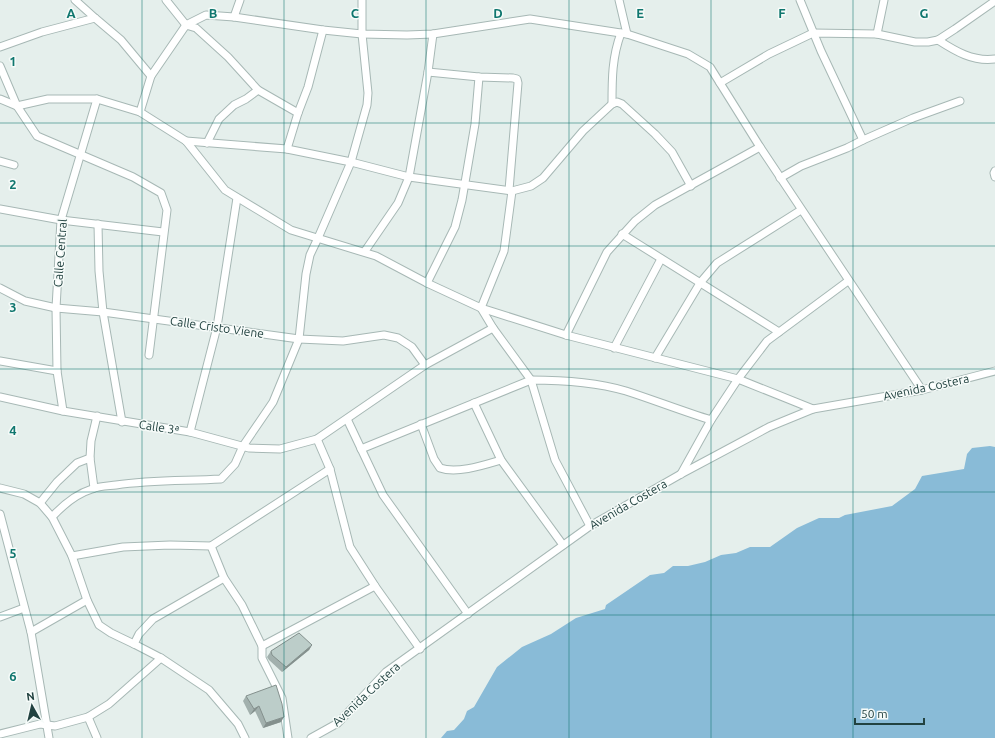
<svg xmlns="http://www.w3.org/2000/svg" width="995" height="738" viewBox="0 0 995 738" font-family="Ubuntu,sans-serif">
	<style>
		.water { fill: #89bbd7 }
		.lines { fill: none; stroke-linecap: round; stroke-linejoin: round }
		.street-casing { stroke: #a7b8b5; stroke-width: 9 }
		.street { stroke: #fff; stroke-width: 7 }
		.wall { fill: #a2b0ad }
		.shaded-wall { fill: #84908d }
		.building { fill: #bccdc9; stroke: #84908d }
		.grid { fill: none; stroke: #0f766e; stroke-width: 1; stroke-opacity: 0.55 }
		.labels { text-anchor: middle; dominant-baseline: central; stroke-width: 3; stroke-linejoin: round; paint-order: stroke }
		.street-label { font-size: 12px; fill: #224240; stroke: #f6fbf9 }
		.grid-label { font-size: 13px; text-anchor: middle; font-weight: bold; fill: #0f766e; stroke: #f6fbf9; stroke-width: 3; stroke-linejoin: round; paint-order: stroke }
	</style>
	<rect width="100%" height="100%" fill="#e5efec"/>
	<polygon class="water" points="990,446 995,447 995,738 441,738 447,731 454,730 464,719 467,711 474,707 497,667 522,647 551,634 576,618 605,609 606,605 650,575 664,573 673,566 688,566 705,562 721,555 736,553 750,547 770,547 797,528 819,518 839,518 845,515 892,506 915,489 922,476 964,469 967,454 972,448"/>
	<g class="lines">
		<defs>
			<g id="street">
				<polyline points="75,0 95,18 121,40 151,76"/>
				<polyline points="166,0 186,25 206,15 234,17 323,30 362,34 407,35 433,34 530,19 627,34 688,54 710,67 760,147 922,390"/>
				<polyline points="619,0 627,34"/>
				<polyline points="800,0 821,51 863,140"/>
				<polyline points="234,17 240,0"/>
				<polyline points="877,34 884,0"/>
				<path d="M938,40C955,51 973,62 995,59"/>
				<polyline points="0,47 42,32 95,18"/>
				<polyline points="0,66 17,106 37,136 133,177 161,193 167,210 149,355"/>
				<polyline points="428,72 479,77 513,78 517,79 518,83 509,190"/>
				<polyline points="720,83 769,54 813,33 877,34 915,42 928,42 938,40 955,29 995,1"/>
				<polyline points="0,99 17,106 48,99 97,99 140,112 186,141 225,190 291,230 376,256 427,283 481,308 566,335 738,379 813,409"/>
				<path d="M612,104C612,79 612,57 621,33"/>
				<polyline points="140,112 151,76 186,25 196,28 228,57 258,90 298,113"/>
				<polyline points="186,141 287,149 351,162 409,177 512,191 531,186 543,178 583,131 612,104 617,102 622,104 655,134 672,152 691,186"/>
				<polyline points="207,143 219,119 234,105 246,99 258,90"/>
				<polyline points="287,149 298,113 308,87 323,30"/>
				<polyline points="0,161 14,165"/>
				<polyline points="995,171 994,173 995,177"/>
				<polyline points="780,178 801,166 847,148 863,140 913,118 960,101"/>
				<polyline points="512,191 504,251 481,308 493,328 531,380 555,460 590,526"/>
				<polyline points="0,209 61,220 163,232"/>
				<polyline points="98,224 99,271 103,312 122,422"/>
				<polyline points="622,234 779,332"/>
				<polyline points="365,251 398,203 409,177 428,72 433,34"/>
				<polyline points="427,283 455,227 462,200 475,124 479,77"/>
				<polyline points="0,288 25,301 56,308 103,312 299,339 343,341 384,335 398,338 412,347 425,365"/>
				<polyline points="566,335 607,252 635,221 655,205 760,147"/>
				<polyline points="614,348 661,259"/>
				<polyline points="655,358 700,283 717,263 801,210"/>
				<polyline points="0,361 57,371"/>
				<polyline points="0,397 63,411 190,432 249,448 280,449 317,439 425,365 493,328"/>
				<polyline points="474,403 501,460 563,545"/>
				<polyline points="63,411 57,371 56,308 61,220 97,99"/>
				<polyline points="347,419 383,495 468,614"/>
				<path d="M421,424L434,459L440,468C457,474 484,465 501,460"/>
				<polyline points="190,432 217,327 237,198"/>
				<polyline points="317,439 330,469 350,547 375,586 420,649"/>
				<path d="M361,449L531,380C562,380 595,382 626,391C654,400 682,411 711,420"/>
				<polyline points="681,474 711,420 738,379 767,341 848,281"/>
				<polyline points="0,488 24,494 40,503 52,517 72,556 87,600 99,625 111,633 134,644 161,658 209,690 238,724 245,738"/>
				<polyline points="94,488 90,458 91,441 97,416"/>
				<polyline points="40,503 57,482 77,463 90,458"/>
				<polyline points="0,514 31,632 49,738"/>
				<path d="M52,517C63,505 76,494 92,489C99,486 108,486 116,485C151,480 186,481 221,479L235,464L243,446L273,402L299,339L306,274L310,255L318,238L351,162L367,105L368,93L362,34V0"/>
				<polyline points="211,546 224,578 242,605 262,646 262,658 282,698 288,738"/>
				<polyline points="72,556 123,547 170,545 211,546 330,469"/>
				<polyline points="0,617 24,608"/>
				<polyline points="31,632 87,600"/>
				<polyline points="134,644 139,634 153,619 224,578"/>
				<polyline points="262,646 375,586"/>
				<polyline points="88,717 97,738"/>
				<polyline points="0,734 40,724 55,726 88,717 109,704 161,658"/>
				<polyline points="311,738 338,723 386,672 590,526 681,474 769,427 813,409 922,390 995,371"/>
			</g>
		</defs>
		<use href="#street" class="street-casing"/>
		<use href="#street" class="street"/>
	</g>
	<g class="wall">
		<polygon points="312,645 309,650 282,672 269,660 267,657 271,651"/>
		<polygon points="246,696 281,722 263,728 255,711 250,715 243,701"/>
	</g>
	<g class="shaded-wall">
		<polygon points="312,645 309,650 282,672 286,667"/>
		<polygon points="259,706 255,711 250,715 254,709"/>
		<polygon points="284,717 281,722 263,728 266,723"/>
	</g>
	<g class="building">
		<polygon points="299,633 312,645 286,667 272,655 271,651"/>
		<polygon points="276,685 282,704 284,717 266,723 259,706 254,709 246,696"/>
	</g>
	<path class="grid" d="M142,0V738M284,0V738M426,0V738M569,0V738M711,0V738M853,0V738M0,123H995M0,246H995M0,369H995M0,492H995M0,615H995"/>
	<g class="labels">
		<g class="street-label">
			<text transform="translate(60 253) rotate(-86)">Calle Central</text>
			<text transform="translate(217 327) rotate(8)">Calle Cristo Viene</text>
			<text transform="translate(926 387) rotate(-12)">Avenida Costera</text>
			<text transform="translate(159 427) rotate(9)">Calle 3ª</text>
			<text transform="translate(628 504) rotate(-30)">Avenida Costera</text>
			<text transform="translate(366 694) rotate(-43)">Avenida Costera</text>
		</g>
	</g>
	<g class="grid-label">
		<text x="71" y="18">A</text>
		<text x="213" y="18">B</text>
		<text x="355" y="18">C</text>
		<text x="498" y="18">D</text>
		<text x="640" y="18">E</text>
		<text x="782" y="18">F</text>
		<text x="924" y="18">G</text>
		<text x="13" y="66">1</text>
		<text x="13" y="189">2</text>
		<text x="13" y="312">3</text>
		<text x="13" y="435">4</text>
		<text x="13" y="558">5</text>
		<text x="13" y="681">6</text>
	</g>
	<g transform="translate(32 706) rotate(352)" stroke="#f6fbf9" stroke-width="3" paint-order="stroke">
	<path d="M0-3L7 15L0 10L-7 15Z" fill="#224240"/>
	<text y="-6" font-size="11" font-weight="bold" text-anchor="middle" fill="#224240">N</text>
	</g>
	<path d="M855 718v6h69v-6" fill="none" stroke="#224240" stroke-width="2"/>
	<text x="861" y="718" font-size="12" fill="#224240" stroke="#f6fbf9" stroke-width="3" paint-order="stroke">50 m</text>
</svg>
